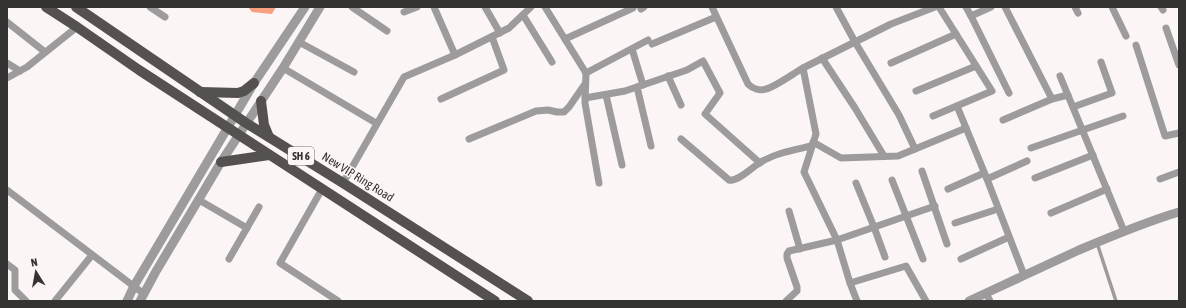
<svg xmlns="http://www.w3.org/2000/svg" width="1186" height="308" viewBox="0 0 1186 308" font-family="'Asap Condensed',sans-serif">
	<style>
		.water { fill: #f6a07f }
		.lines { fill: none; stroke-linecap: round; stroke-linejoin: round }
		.service { stroke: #9d9b9b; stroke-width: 3.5 }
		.minor { stroke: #9d9b9b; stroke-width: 7 }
		.tertiary { stroke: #9d9b9b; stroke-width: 9 }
		.primary { stroke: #545150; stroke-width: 10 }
		.labels { text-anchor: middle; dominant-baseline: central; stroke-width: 3; stroke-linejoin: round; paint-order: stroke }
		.shield { fill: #fbf6f5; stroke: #706e6c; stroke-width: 1 }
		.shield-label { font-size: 11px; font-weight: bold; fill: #353332 }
		.street-label { font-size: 12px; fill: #353332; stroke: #fbf6f5 }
	</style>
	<rect width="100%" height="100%" fill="#fbf6f5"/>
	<polygon class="water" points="248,7 276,7 272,14 252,12"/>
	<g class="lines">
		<polyline class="service" points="1097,243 1116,301"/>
		<g class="minor">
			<polyline points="150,7 165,17"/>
			<polyline points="352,7 387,31"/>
			<polyline points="434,7 455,55"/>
			<polyline points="485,7 500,33"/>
			<polyline points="545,7 586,73 585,103 599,183"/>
			<path d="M712,7L748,84C753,89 760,91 766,89C775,87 794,73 803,68"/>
			<polyline points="836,7 855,42 899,115 915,149"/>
			<polyline points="966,7 971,16"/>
			<polyline points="991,7 971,16 1009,93"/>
			<polyline points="1005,7 1052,99"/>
			<polyline points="1075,7 1078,13"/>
			<polyline points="1112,7 1126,36"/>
			<polyline points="1161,7 1163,10"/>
			<polyline points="641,9 644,7"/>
			<polyline points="404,12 417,7"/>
			<polyline points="523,15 552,62"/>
			<polyline points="7,22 45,52"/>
			<polyline points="1166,28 1179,65"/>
			<polyline points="565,39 633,8"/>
			<polyline points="299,42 354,72"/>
			<polyline points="652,44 716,17"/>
			<polyline points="1136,45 1165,136 1179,133"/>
			<polyline points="632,49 643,85"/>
			<polyline points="822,58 855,108 884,156"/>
			<polyline points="7,63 20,71"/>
			<polyline points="891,63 956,34"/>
			<polyline points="283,68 376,123"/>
			<polyline points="586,73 648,40"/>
			<polyline points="668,76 681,105"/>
			<polyline points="1060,76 1124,231"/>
			<polyline points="7,78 27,67 77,27"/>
			<polyline points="637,87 651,146"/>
			<polyline points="916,91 976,66"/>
			<polyline points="606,95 622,165"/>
			<polyline points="585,98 625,91 687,70 703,61 720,93 705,114 760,163"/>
			<polyline points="441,99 504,70 492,37"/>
			<polyline points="957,106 987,179"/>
			<polyline points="1073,107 1112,93 1101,62"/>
			<polyline points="933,116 992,91 939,7"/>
			<polyline points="1003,120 1052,99 1068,95"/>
			<polyline points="469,139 536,111 548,110 557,112 564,112 569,107 585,84"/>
			<path d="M681,139L729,180C738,182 752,167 761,162C776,153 794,150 811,146"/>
			<polyline points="813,142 841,158 898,156 966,128"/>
			<polyline points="1031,148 1123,116"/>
			<polyline points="922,171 947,244"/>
			<polyline points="1035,178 1093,155"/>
			<polyline points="1160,179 1179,172"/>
			<polyline points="892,180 923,259"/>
			<polyline points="343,183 404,77 455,55 509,28 531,7"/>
			<polyline points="856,183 874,227 885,257"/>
			<polyline points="322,189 280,263 338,301"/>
			<polyline points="948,189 984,173"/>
			<polyline points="7,190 144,294"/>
			<polyline points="199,200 247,228"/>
			<polyline points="789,211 800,249"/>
			<polyline points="1051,213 1107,189"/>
			<polyline points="955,223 998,209"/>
			<polyline points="229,259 259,207"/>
			<polyline points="961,259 1009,237"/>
			<polyline points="7,264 15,270 15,290 26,301"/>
			<polyline points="1024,275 987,179 1027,161"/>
			<polyline points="850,283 857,301"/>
			<polyline points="986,293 990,301"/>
			<polyline points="55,301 92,255"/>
			<polyline points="786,301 797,291 797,287 787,258 787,254 789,251 837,240 935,206"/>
			<polyline points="926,301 906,266 850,283 837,240 804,172 816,134 803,68 891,24 935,7"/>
		</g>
		<g class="tertiary">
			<polyline points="127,301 134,286 254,83 305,7"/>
			<polyline points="140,301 155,273 221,162 283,68 320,7"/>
			<path d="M969,301C1006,284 1042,267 1079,250C1112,236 1145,222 1179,212"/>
		</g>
		<g class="primary">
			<polyline points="46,7 77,27 139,70 495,301"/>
			<polyline points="76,7 246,123 343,183 528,301"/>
			<polyline points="200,92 238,93 244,91 254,83"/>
			<polyline points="261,101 264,125 269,137"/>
			<polyline points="221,162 269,155"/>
		</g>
	</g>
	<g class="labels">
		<rect class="shield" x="288" y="147" width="26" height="18" rx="3"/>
		<g class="shield-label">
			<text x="301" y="156">SH 6</text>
		</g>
		<g class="street-label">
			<text transform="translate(358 177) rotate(32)">New VIP Ring Road</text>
		</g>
	</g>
	<rect width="1186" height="308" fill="none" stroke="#353332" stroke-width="16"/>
	<g transform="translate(36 272) rotate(349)" stroke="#fbf6f5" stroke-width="3" paint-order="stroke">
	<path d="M0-3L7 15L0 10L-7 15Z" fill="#353332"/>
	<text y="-6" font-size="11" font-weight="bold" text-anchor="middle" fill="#353332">N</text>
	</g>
</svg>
